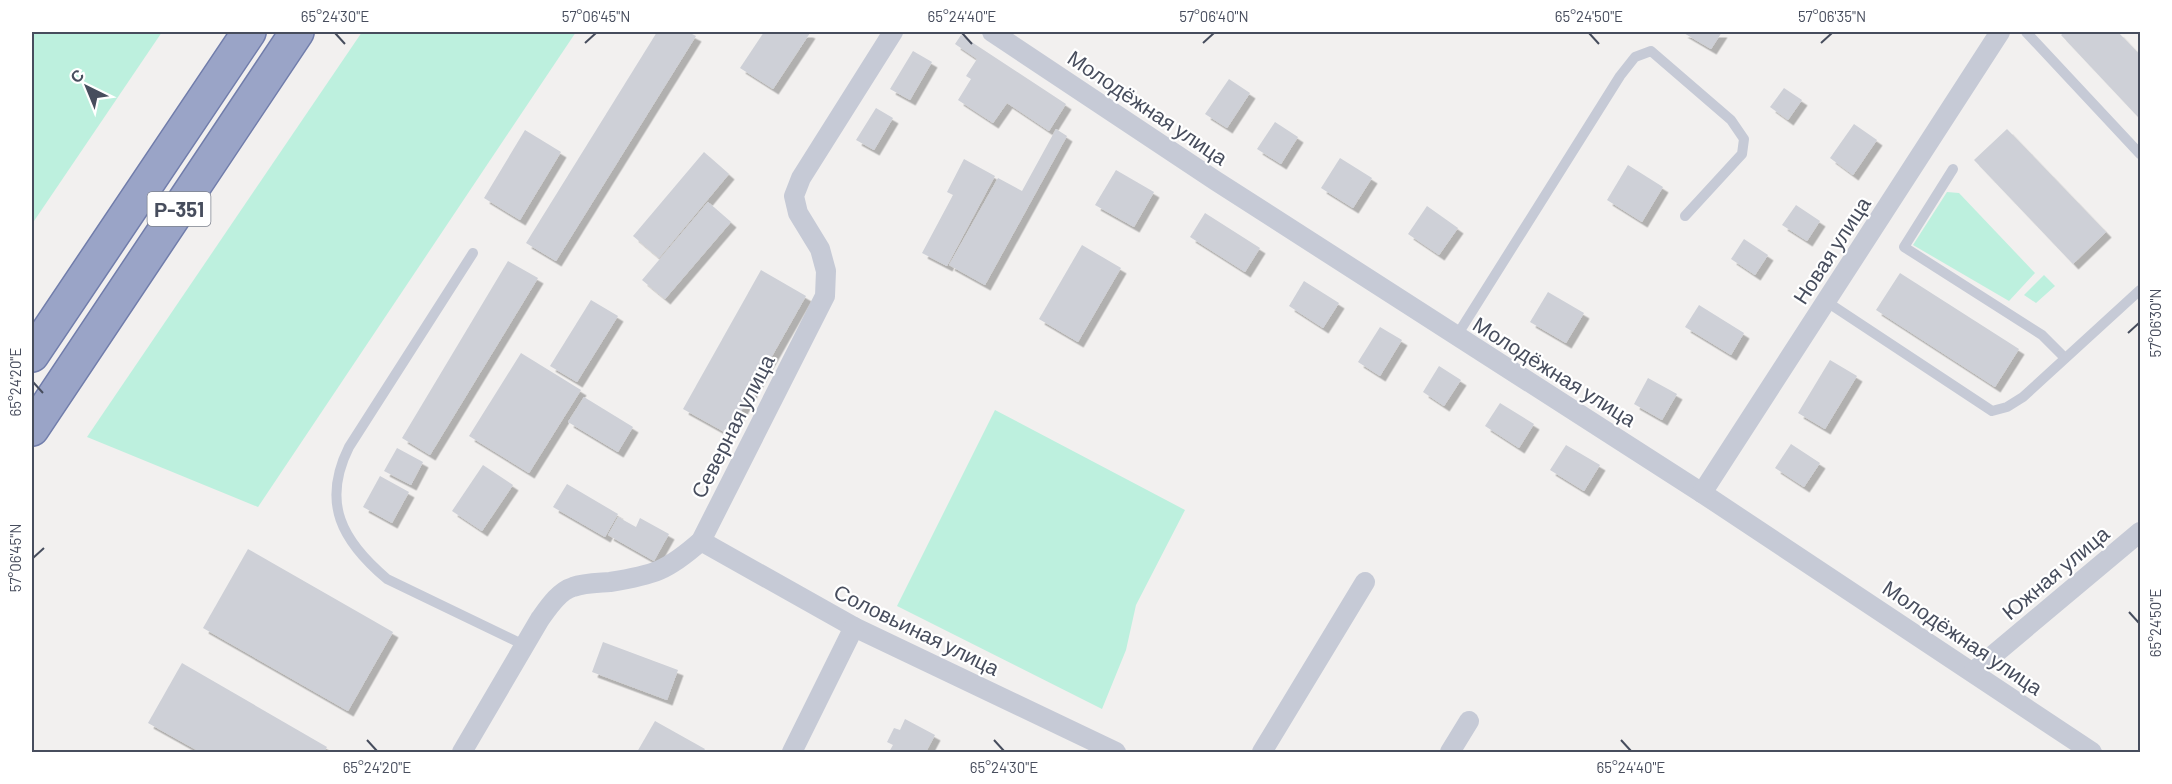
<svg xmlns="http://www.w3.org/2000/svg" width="2172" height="784" viewBox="0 0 2172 784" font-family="Barlow,sans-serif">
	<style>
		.green { fill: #bdf0de }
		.building { fill: #ced0d7; filter: url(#shadow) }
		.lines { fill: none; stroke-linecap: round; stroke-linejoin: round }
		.trunk-casing { stroke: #717dab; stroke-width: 36 }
		.service { stroke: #c6cad6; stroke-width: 10 }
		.minor { stroke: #c6cad6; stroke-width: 20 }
		.trunk { stroke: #9aa4c7; stroke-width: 33 }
		.ticks { fill: none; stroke: #474d5d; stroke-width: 2 }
		.labels { text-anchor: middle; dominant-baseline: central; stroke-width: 4.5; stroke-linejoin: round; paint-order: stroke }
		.shield { fill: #fff; stroke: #7e828e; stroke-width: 1.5 }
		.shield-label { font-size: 20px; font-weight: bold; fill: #474d5d }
		.street-label { font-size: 21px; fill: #474d5d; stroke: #fff }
		.neatline { fill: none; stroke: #474d5d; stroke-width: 2 }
		.ticks-label { font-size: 15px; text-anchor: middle; fill: #474d5d }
	</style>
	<defs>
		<filter id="shadow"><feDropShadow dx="5.5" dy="5.5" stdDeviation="0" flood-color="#0004"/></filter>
	</defs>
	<rect width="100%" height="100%" fill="#f2f0ef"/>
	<g class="green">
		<polygon points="32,32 162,32 32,224"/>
		<polygon points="362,32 576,32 258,507 87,437"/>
		<polygon points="1947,192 1959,193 2035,273 2009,301 1913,245"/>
		<polygon points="2044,275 2055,286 2036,303 2024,295"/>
		<polygon points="995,410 1185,510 1136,605 1126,650 1102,709 897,606"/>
	</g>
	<g class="building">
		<polygon points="657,32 688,32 696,36 556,261 526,243"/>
		<polygon points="764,32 807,32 810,33 773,89 740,68"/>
		<polygon points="1682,32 1722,32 1711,49"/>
		<polygon points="2065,32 2118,32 2140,55 2140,119 2061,35"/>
		<polygon points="961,35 1066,104 1049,131 1007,103 993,123 958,100 971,79 966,76 977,59 955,44"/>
		<polygon points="913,51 932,62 910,100 890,89"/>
		<polygon points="1229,79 1250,93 1227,128 1205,114"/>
		<polygon points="1784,88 1802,100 1788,120 1770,107"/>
		<polygon points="876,108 893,118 874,150 856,140"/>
		<polygon points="1275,122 1298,137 1281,164 1257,149"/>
		<polygon points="1854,124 1877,140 1853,175 1830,158"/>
		<polygon points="1056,129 1067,136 985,285 949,265 998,178 1022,191"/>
		<polygon points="2007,129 2106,232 2073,264 1974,160"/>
		<polygon points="525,130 561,152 520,220 484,198"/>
		<polygon points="704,152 729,174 659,258 633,236"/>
		<polygon points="1340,158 1372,178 1353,208 1321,188"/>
		<polygon points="964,159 995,176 947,266 922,253 953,195 947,192"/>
		<polygon points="1628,165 1663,187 1642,222 1607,200"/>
		<polygon points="1116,170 1154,192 1134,227 1095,205"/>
		<polygon points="708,202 731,222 665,299 642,280"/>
		<polygon points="1796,205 1820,221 1807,241 1782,225"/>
		<polygon points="1427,206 1458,228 1439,255 1408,234"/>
		<polygon points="1205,213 1260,248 1245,272 1190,237"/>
		<polygon points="1744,239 1768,255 1755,275 1731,259"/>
		<polygon points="1082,245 1121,268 1078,342 1039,319"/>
		<polygon points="508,261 538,278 430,455 402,438"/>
		<polygon points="761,270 806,296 728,434 683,409"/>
		<polygon points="1900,273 2019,349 1995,387 1876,310"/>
		<polygon points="1304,281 1339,303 1323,328 1289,306"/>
		<polygon points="1548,292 1584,313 1566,343 1530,322"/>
		<polygon points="591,300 618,316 577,382 550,366"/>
		<polygon points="1699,305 1744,333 1731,355 1685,327"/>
		<polygon points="1380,327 1402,340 1380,376 1358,362"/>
		<polygon points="521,353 581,390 529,473 469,436"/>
		<polygon points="1830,360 1857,376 1825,429 1798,413"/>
		<polygon points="1439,366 1461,380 1444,406 1423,392"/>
		<polygon points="1648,378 1677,394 1662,420 1634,404"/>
		<polygon points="584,397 633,427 618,452 568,422"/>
		<polygon points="1500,403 1534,424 1519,448 1485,426"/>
		<polygon points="1791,444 1820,463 1804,487 1775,468"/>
		<polygon points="1566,445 1600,465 1584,491 1550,470"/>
		<polygon points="397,448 423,462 411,485 384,471"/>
		<polygon points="483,465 513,485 482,531 452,511"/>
		<polygon points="380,476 409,492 392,523 363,507"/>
		<polygon points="567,484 618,514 605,537 553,507"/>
		<polygon points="618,517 636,527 640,518 669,534 654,561 608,535"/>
		<polygon points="248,549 393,632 348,711 203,628"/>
		<polygon points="603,642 678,670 667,700 592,672"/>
		<polygon points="182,663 327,747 324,752 200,752 148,723"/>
		<polygon points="905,719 935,735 926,752 889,752 893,745 887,742 894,728 900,730"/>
		<polygon points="655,721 705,749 703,752 637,752"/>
	</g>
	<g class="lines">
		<defs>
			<g id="trunk">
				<polyline points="32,355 249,32"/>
				<polyline points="32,429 297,32"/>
			</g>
		</defs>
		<use href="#trunk" class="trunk-casing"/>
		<g class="service">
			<polyline points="2026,32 2140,154"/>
			<polyline points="1953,169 1904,247 2042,335 2065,358"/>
			<path d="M473,253L349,447C321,503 342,541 387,579L524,645"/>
			<polyline points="1827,302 1992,411 2007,407 2023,397 2140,290"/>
			<polyline points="1456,337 1620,76 1635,57 1651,51 1731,120 1744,139 1742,154 1685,216"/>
		</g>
		<g class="minor">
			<polyline points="992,32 1216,181 1702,493 2092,752"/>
			<polyline points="1702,493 2000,32"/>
			<polyline points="701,541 854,627 1116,752"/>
			<polyline points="1973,672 2140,532"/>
			<path d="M462,752L540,619C548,608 559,591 573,587C584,583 598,583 610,582C654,575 667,571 701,541L825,296L826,271L820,249L798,213L794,196L801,178L893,32"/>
			<polyline points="792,752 854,627"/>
			<polyline points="1262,752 1365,582"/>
			<polyline points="1450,752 1469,721"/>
		</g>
		<use href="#trunk" class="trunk"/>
	</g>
	<path class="ticks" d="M335,33L345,44M962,33L972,44M1589,33L1599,44M585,43L596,33M1203,43L1214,33M1821,43L1832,33M2128,333L2139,323M33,382L43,393M33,558L44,548M2129,612L2139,623M367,740L377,751M994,740L1004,751M1621,740L1631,751"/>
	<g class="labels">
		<rect class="shield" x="147.5" y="192" width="63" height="34" rx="4.5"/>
		<g class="shield-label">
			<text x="179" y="209">Р-351</text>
		</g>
		<g class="street-label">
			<text transform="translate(1148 107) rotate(34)">Молодёжная улица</text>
			<text transform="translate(1831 250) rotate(-57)">Новая улица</text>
			<text transform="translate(1555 371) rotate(32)">Молодёжная улица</text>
			<text transform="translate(732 426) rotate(-63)">Северная улица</text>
			<text transform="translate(2055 572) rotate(-40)">Южная улица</text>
			<text transform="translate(917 629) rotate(26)">Соловьиная улица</text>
			<text transform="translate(1963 637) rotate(34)">Молодёжная улица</text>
		</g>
	</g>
	<rect width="2172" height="784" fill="none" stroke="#ffffff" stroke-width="66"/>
	<g transform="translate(87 87) rotate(317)" stroke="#ffffff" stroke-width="4.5" paint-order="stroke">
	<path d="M0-4.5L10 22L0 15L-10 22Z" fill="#474d5d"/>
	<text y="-9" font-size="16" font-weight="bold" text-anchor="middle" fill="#474d5d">С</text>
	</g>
	<rect x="33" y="33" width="2106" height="718" class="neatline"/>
	<g class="ticks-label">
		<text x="335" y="22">65°24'30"E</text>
		<text x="596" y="22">57°06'45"N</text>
		<text x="962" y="22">65°24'40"E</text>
		<text x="1214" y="22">57°06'40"N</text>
		<text x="1589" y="22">65°24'50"E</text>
		<text x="1832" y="22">57°06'35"N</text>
		<text transform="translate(2156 323) rotate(-90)" y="5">57°06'30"N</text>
		<text transform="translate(16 382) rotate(-90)" y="5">65°24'20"E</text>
		<text transform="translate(16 558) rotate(-90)" y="5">57°06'45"N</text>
		<text transform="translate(2156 623) rotate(-90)" y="5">65°24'50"E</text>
		<text x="377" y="773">65°24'20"E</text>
		<text x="1004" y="773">65°24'30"E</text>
		<text x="1631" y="773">65°24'40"E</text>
	</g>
</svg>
